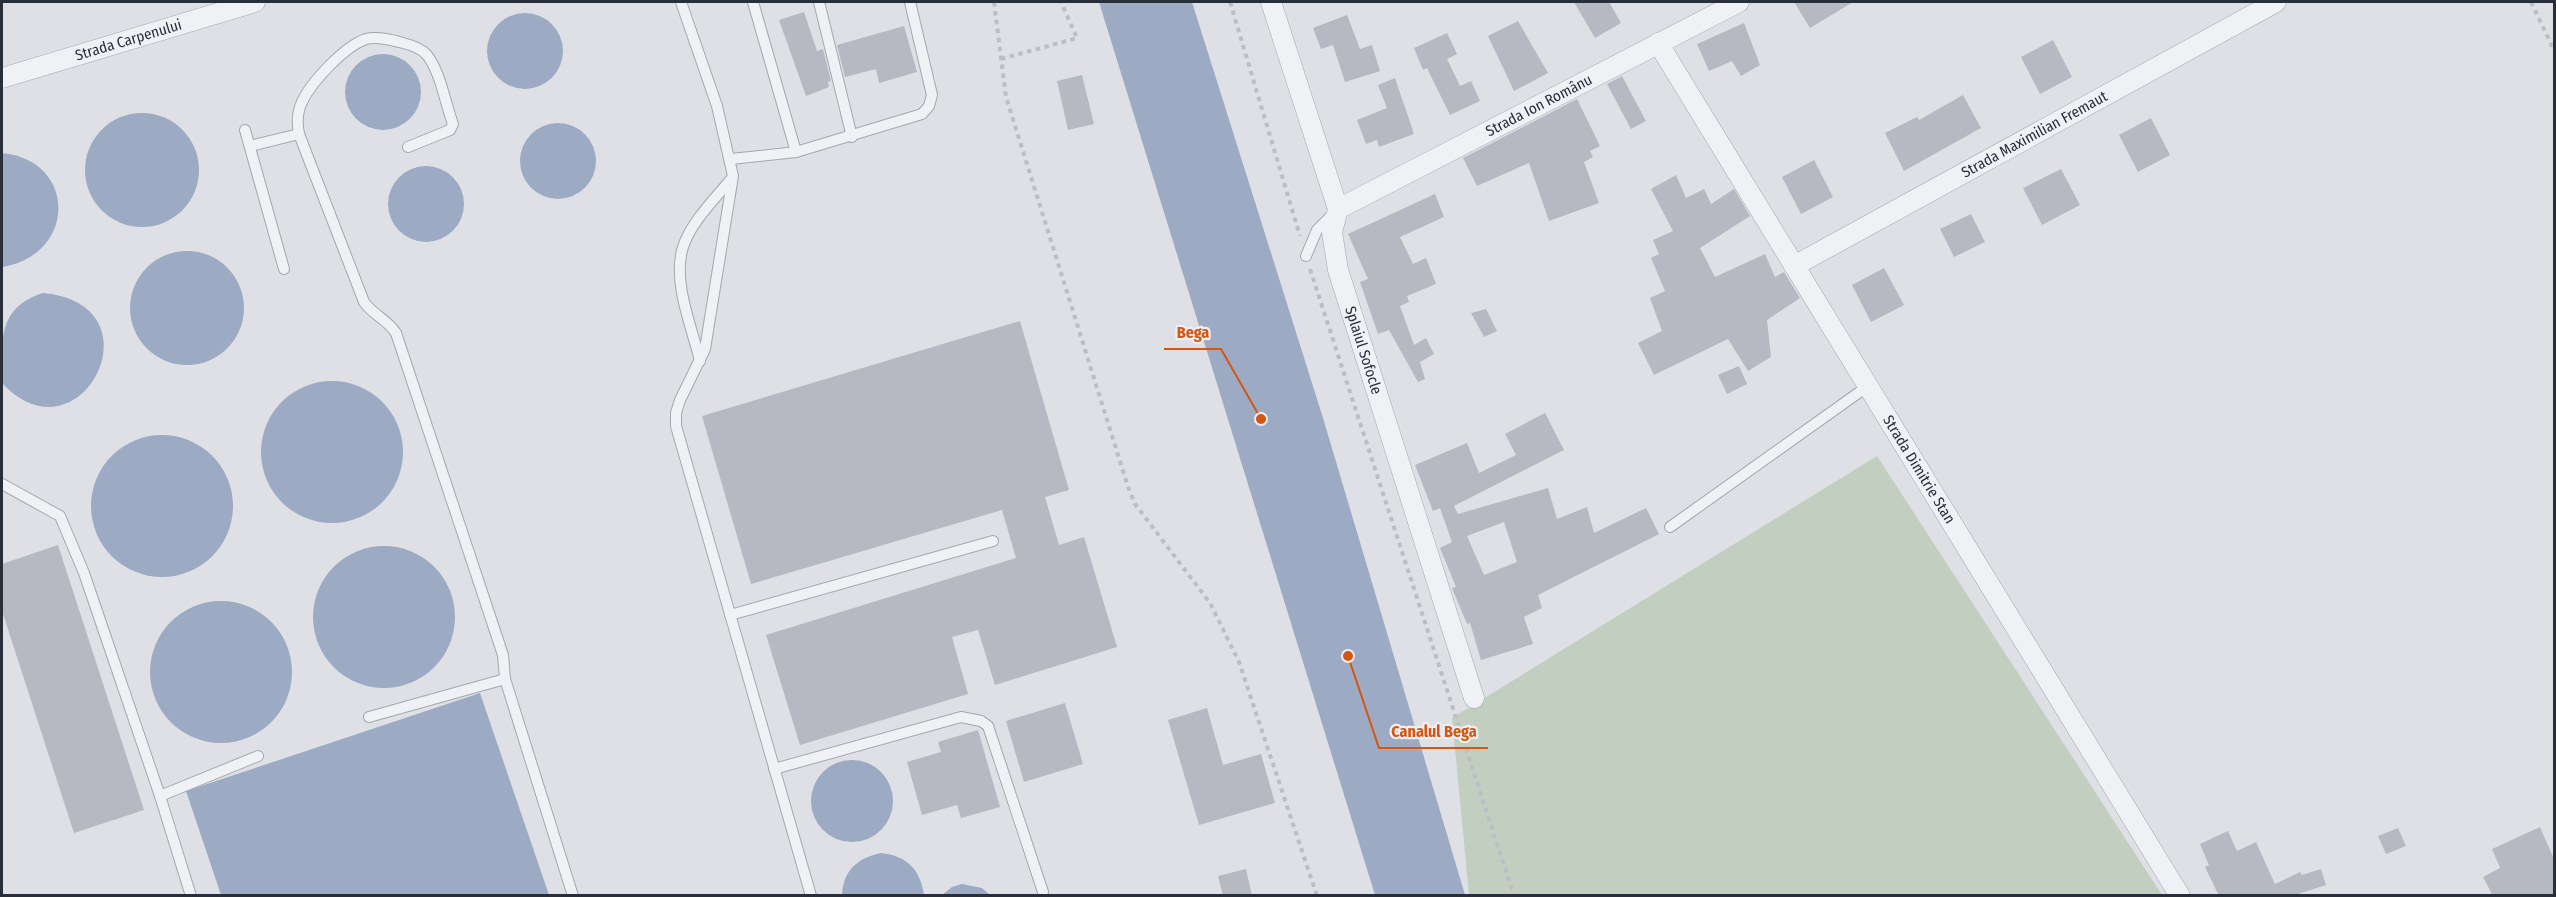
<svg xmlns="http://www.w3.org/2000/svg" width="2556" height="897" viewBox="0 0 2556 897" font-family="'Fira Sans Condensed',sans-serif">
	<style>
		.green { fill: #c2cfc0 }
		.water { fill: #9cabc3 }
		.building { fill: #b6b9c2; fill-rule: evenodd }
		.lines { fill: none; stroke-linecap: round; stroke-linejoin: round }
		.lane-casing { stroke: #a4a7af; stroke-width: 12 }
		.street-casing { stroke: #a4a7af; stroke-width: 21 }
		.path { stroke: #bcbec5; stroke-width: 4; stroke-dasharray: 4.5 4.5; stroke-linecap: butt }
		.lane { stroke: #f0f1f5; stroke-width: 10 }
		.street { stroke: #f0f1f5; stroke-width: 20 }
		.labels { text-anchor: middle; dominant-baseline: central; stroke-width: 4.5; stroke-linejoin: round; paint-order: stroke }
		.street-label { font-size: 15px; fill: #292e3b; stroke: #edeff4 }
		.leader { fill: none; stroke: #d55511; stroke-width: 2 }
		.callout-dot { fill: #d55511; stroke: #edeff4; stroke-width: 2 }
		.callout-label { font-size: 16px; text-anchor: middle; font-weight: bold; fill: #d55511; stroke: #edeff4; stroke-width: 4.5; stroke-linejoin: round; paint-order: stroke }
	</style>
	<rect width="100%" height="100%" fill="#dee0e6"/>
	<polygon class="green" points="1877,456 2162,895 1469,895 1452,718"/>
	<g class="water">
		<polygon points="1099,2 1192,2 1323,418 1465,895 1375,895"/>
		<circle cx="525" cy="51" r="38"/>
		<circle cx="383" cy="92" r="38"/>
		<circle cx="142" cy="170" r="57"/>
		<circle cx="558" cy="161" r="38"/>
		<path d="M2,153C76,160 78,253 3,267Z"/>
		<circle cx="426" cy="204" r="38"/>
		<circle cx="187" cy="308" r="57"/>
		<path d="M43,293C164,304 80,467 2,383C1,335 0,307 43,293Z"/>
		<circle cx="332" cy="452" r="71"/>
		<circle cx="162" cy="506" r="71"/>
		<circle cx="384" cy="617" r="71"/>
		<circle cx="221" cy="672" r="71"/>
		<polygon points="480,693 549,895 221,895 186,791"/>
		<circle cx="852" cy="801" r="41"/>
		<path d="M881,853C907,856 920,869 924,895H842C843,871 857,858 881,853Z"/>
		<polygon points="962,884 982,888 990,895 942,895 952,887"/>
	</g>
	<g class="building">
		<polygon points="1574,2 1609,2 1621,23 1595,38"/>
		<polygon points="1794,2 1853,2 1810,28"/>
		<polygon points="804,12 817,51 823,49 831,81 828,82 829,87 806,96 779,20"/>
		<polygon points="1347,15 1360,49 1372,45 1380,71 1345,82 1333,45 1321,49 1313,28"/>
		<polygon points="1518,21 1548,73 1514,91 1488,36"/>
		<polygon points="1744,23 1760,65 1741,76 1732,61 1709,71 1697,44"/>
		<polygon points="904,26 917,72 879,83 876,69 845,77 837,45"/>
		<polygon points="1447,33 1457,54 1447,59 1460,86 1471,81 1480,101 1450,115 1427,68 1423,70 1414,48"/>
		<polygon points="2053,40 2072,77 2040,94 2021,57"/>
		<polygon points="1082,75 1094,124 1068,130 1057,81"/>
		<polygon points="1622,76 1646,121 1631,129 1607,84"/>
		<polygon points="1395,78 1414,134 1379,147 1377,140 1366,144 1357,120 1387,108 1378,85"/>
		<polygon points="1963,95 1981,128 1904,171 1885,133 1917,117 1919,120"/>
		<polygon points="1577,99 1600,146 1590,151 1593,157 1584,162 1599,203 1549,221 1529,163 1477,186 1463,158"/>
		<polygon points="2151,118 2170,155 2138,172 2119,135"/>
		<polygon points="1814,160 1833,197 1801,214 1782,177"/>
		<polygon points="2061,169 2080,205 2042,225 2023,188"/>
		<polygon points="1676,175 1686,198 1704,189 1711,204 1734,189 1750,216 1700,248 1715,277 1765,254 1775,277 1784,272 1800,298 1767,320 1771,357 1748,371 1728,339 1654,375 1638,343 1662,331 1650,298 1665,291 1651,258 1659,254 1653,240 1673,231 1651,189"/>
		<polygon points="1435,194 1444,217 1400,237 1413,264 1426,258 1436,284 1407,296 1409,302 1400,306 1414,345 1426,338 1434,354 1420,362 1425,379 1418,382 1389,330 1378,334 1360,282 1368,279 1348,234"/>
		<polygon points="1971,214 1985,242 1954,257 1940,229"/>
		<polygon points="1884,268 1904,305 1871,322 1852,285"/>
		<polygon points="1486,309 1497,331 1484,337 1471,313"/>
		<polygon points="1020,321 1069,490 1045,497 1059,545 1084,537 1117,647 995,685 978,630 952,637 968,694 800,745 766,635 1016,558 1002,510 751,584 702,416"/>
		<polygon points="1739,366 1747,384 1727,394 1718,375"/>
		<path d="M1545,413L1564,450L1454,506L1458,514L1548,488L1557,519L1587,507L1594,533L1646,508L1659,534L1538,595L1542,608L1524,617L1533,644L1481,660L1470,623L1467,624L1452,588L1456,587L1440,548L1452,542L1440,508L1433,511L1415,465L1467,443L1479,473L1516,455L1505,434ZM1504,522L1517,562L1484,575L1467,536Z"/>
		<polygon points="58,545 144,810 74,833 2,611 2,564"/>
		<polygon points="1065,703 1083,764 1024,782 1006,721"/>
		<polygon points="1207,708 1223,765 1261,754 1275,803 1199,825 1168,720"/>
		<polygon points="978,730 1000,807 961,818 957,805 922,815 907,762 941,752 938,742"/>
		<polygon points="2540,827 2554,859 2554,896 2493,896 2483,877 2500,868 2492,849"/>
		<polygon points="2398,828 2406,846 2386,854 2378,836"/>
		<polygon points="2228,831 2237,851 2256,842 2275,884 2300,872 2302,875 2321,869 2326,885 2292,896 2219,896 2205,867 2209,865 2200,844"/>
		<polygon points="1246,869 1252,896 1223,896 1218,876"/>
	</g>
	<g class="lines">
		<defs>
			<g id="lane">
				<polyline points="681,2 717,106 733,176 705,349 680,400 676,413 676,426 811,896"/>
				<polyline points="753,2 796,152"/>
				<polyline points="819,2 852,137"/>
				<polyline points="245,130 284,269"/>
				<polyline points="250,146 299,134"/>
				<path d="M408,147L450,130L453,124C445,103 441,73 427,55C421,48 411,45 403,43C392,40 377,36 366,39C345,46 311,82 302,102C297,112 297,124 299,134L364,302C374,316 387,319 396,333L503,655L505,679L573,896"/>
				<polyline points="731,159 796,152 922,114 929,106 932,95 910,2"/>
				<polyline points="1306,256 1317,230 1334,213"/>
				<path d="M700,361C692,327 672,282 683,247C691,222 715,199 731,179"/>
				<polyline points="2,484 60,516 84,573 160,796 191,896"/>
				<polyline points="1670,527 1868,386"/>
				<polyline points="730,615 993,541"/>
				<polyline points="369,717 505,679"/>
				<polyline points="774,769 961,717 981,721 988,726 1043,892"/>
				<polyline points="160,796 258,756"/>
			</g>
			<g id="street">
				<path id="s1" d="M1271,2L1338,209L1332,232L1338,270L1474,698"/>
				<path id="s2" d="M1658,43L2180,896"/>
				<path id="s3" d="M2,78L255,2"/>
				<path id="s4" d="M1338,209L1739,2"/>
				<path id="s5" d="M1794,266L2276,2"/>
			</g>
		</defs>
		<use href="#lane" class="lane-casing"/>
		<use href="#street" class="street-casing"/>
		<g class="path">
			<polyline points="994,2 1006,97 1128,487 1135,504 1210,603 1239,662 1317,896"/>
			<polyline points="1230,2 1300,236"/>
			<polyline points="2531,2 2554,50"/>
			<polyline points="1001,59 1077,38 1061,2"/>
			<polyline points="1310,269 1514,896"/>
		</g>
		<use href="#lane" class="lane"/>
		<use href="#street" class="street"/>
	</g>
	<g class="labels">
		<g class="street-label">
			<text stroke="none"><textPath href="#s3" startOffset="132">Strada Carpenului</textPath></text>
			<text stroke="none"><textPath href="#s4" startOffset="226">Strada Ion Românu</textPath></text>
			<text stroke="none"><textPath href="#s5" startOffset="274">Strada Maximilian Fremaut</textPath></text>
			<text stroke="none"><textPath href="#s1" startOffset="364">Splaiul Sofocle</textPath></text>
			<text stroke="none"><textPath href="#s2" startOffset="500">Strada Dimitrie Stan</textPath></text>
		</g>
	</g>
	<path class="leader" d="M1261 419L1221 349H1164M1348 656L1379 748H1488"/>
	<g class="callout-dot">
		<circle cx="1261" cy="419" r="6"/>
		<circle cx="1348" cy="656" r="6"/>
	</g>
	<g class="callout-label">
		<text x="1193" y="338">Bega</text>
		<text x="1434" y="737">Canalul Bega</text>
	</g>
	<rect width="2556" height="897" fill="none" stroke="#292e3b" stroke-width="6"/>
</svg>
